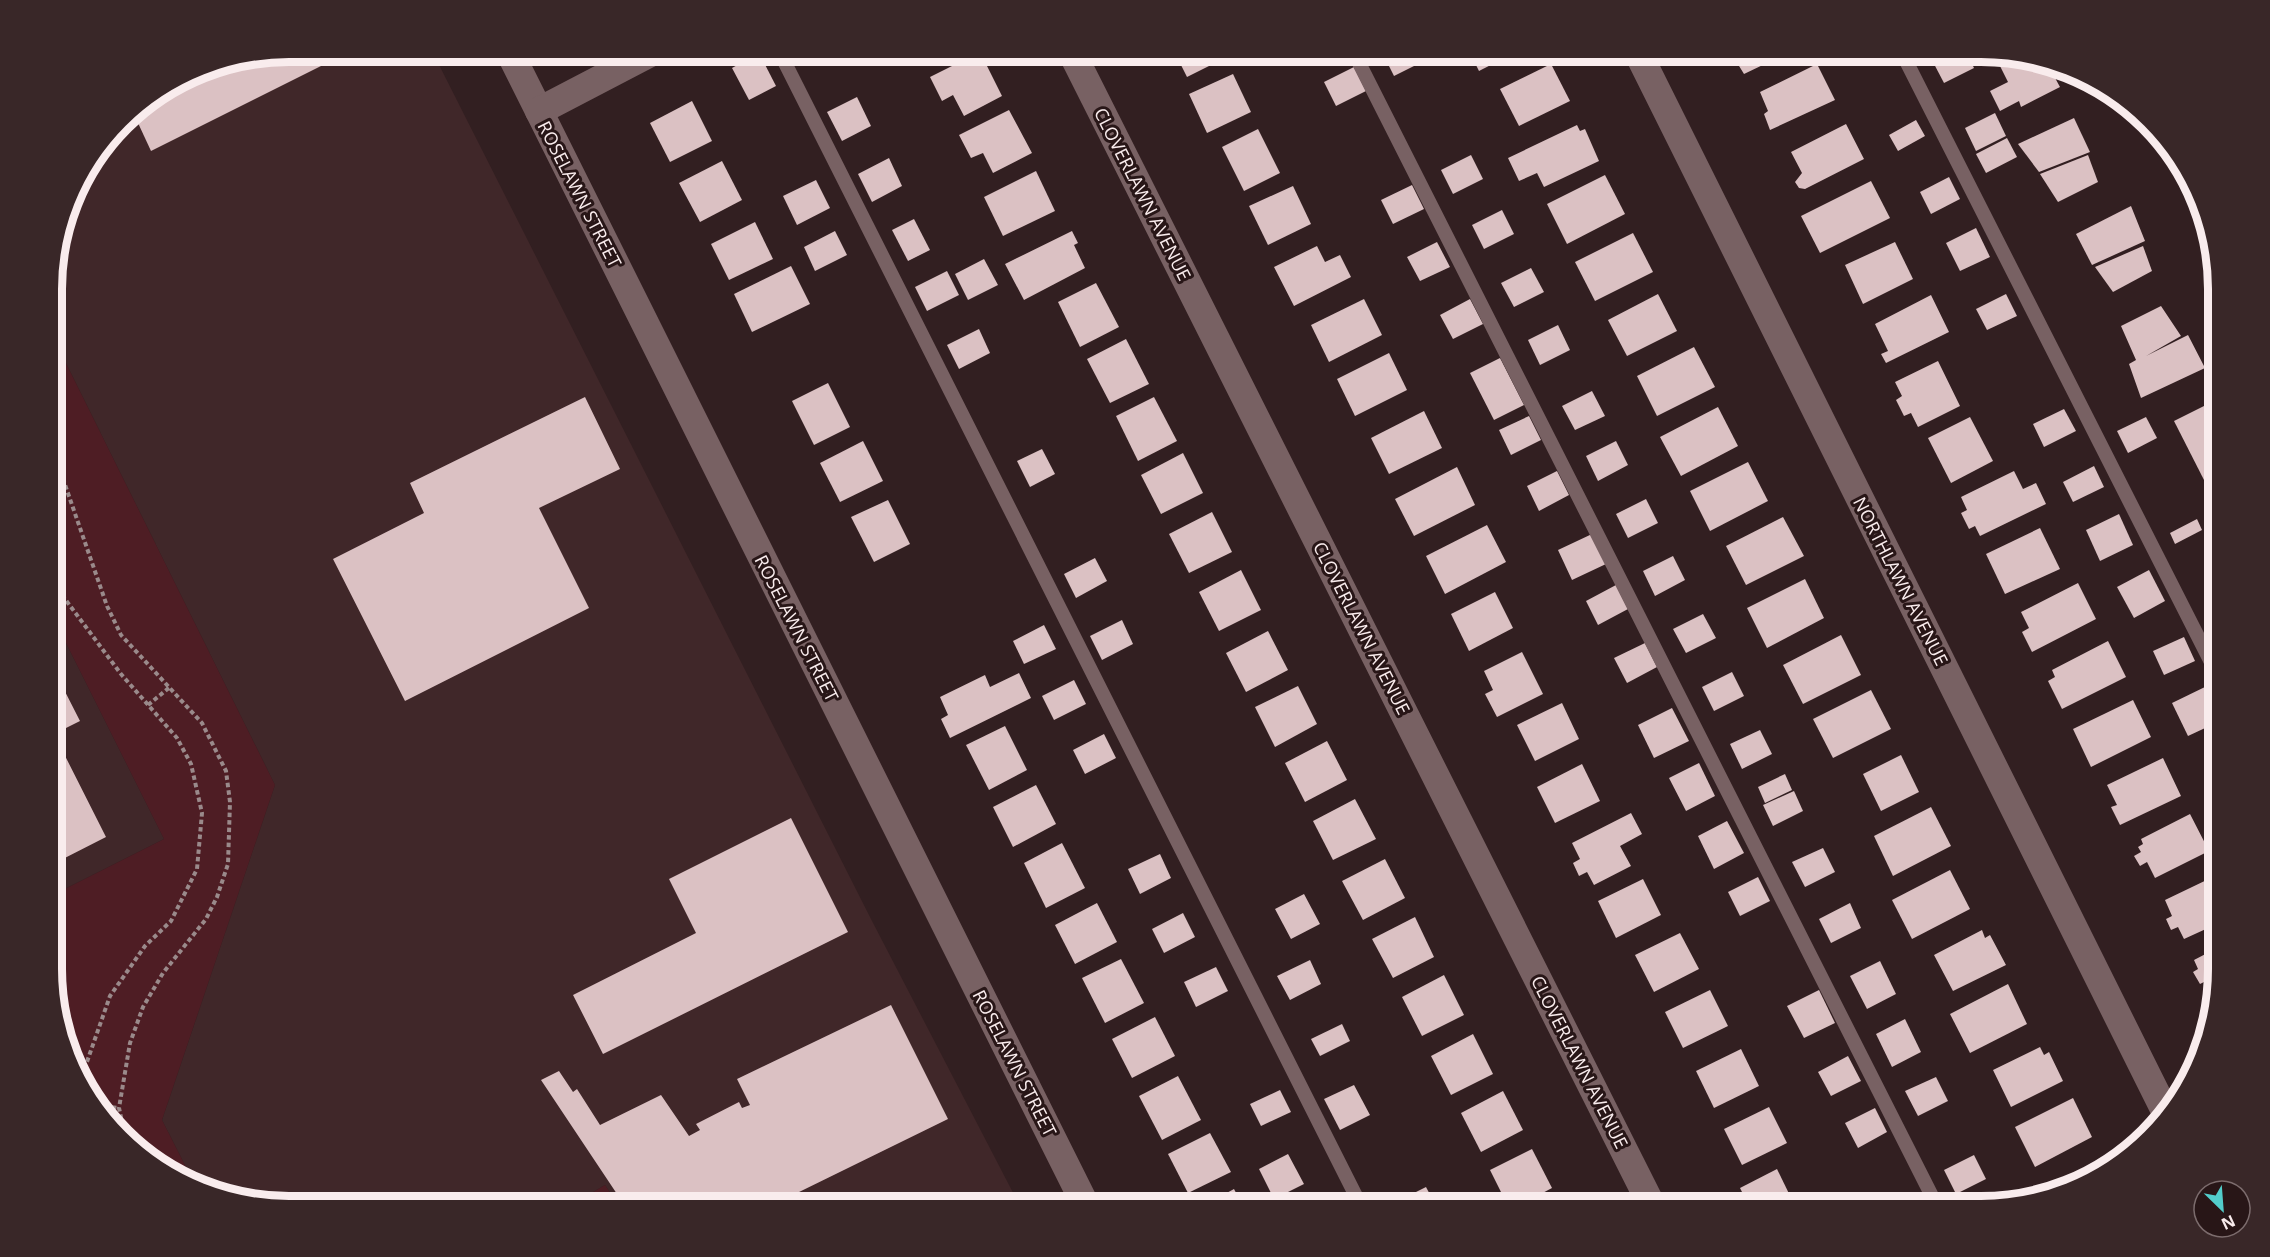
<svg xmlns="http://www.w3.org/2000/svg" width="2270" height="1257" viewBox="0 0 2270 1257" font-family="'Open Sans',sans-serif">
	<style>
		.built { fill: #402729 }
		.green { fill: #4e1d24 }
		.building { fill: #dbc1c3 }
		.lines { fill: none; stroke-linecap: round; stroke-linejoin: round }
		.path { stroke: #9a8a8b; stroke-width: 4; stroke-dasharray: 4.5 3; stroke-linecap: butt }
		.service { stroke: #786163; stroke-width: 14 }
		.minor { stroke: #786163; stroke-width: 28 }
		.labels { text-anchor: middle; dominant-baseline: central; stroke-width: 6; stroke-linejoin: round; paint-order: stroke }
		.street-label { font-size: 18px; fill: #f9eced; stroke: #281617 }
		.rim { fill: none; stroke: #f9eced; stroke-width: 8 }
	</style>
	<rect width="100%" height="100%" fill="#321f21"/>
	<g class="built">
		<polygon points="288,51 432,51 872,921 1020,1206 619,1206 605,1185 570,1206 288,1206 227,1198 195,1185 162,1120 275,785 53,337 53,258 76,183 132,110 198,69"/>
		<polygon points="53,617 164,839 53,895"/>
	</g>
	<g class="green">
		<polygon points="53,337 275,785 162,1120 195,1185 170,1174 91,1101 53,999 53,895 164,839 53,617"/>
		<polygon points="605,1185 619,1206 570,1206"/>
	</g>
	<g class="building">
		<polygon points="288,51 351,51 151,151 132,110 198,69"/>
		<polygon points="851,51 885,51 858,64"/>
		<polygon points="924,51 945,51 928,60"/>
		<polygon points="1174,51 1219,51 1223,59 1187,77"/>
		<polygon points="1419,51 1424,61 1394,76 1382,52"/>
		<polygon points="1469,51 1518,51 1479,71"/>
		<polygon points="1738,51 1792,51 1744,74 1736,61 1736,56 1740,54"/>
		<polygon points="1955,51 1966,51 1974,68 1944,83 1933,62"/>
		<polygon points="980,52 1002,96 964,116 953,95 942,101 930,77"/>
		<polygon points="1993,52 2043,59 2056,65 2060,72 2054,76 2060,87 2021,107 2019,101 2000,111 1990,91 2008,82"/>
		<polygon points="759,53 776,86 749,100 732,68"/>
		<polygon points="1551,64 1570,101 1519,126 1500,89"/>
		<polygon points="1817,64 1835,100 1770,130 1764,114 1768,111 1760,92"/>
		<polygon points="1354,67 1366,91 1336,106 1324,82"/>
		<polygon points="1233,74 1251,112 1207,133 1189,94"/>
		<polygon points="857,97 871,126 842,141 827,112"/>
		<polygon points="692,101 712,141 670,162 650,123"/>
		<polygon points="1009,110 1032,153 993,173 983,153 971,158 959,135"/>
		<polygon points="1995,113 2006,136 1976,151 1965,128"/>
		<polygon points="2074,118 2090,152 2039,172 2018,144"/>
		<polygon points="1916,120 1925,136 1898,151 1889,135"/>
		<polygon points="1846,124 1864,159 1805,189 1799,188 1795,182 1802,173 1791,152"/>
		<polygon points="1577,125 1580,131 1585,129 1599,161 1544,187 1537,173 1519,181 1508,158"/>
		<polygon points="1258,129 1280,173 1244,191 1222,147"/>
		<polygon points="2007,138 2017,157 1986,173 1976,154"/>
		<polygon points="1471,155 1483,179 1453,194 1441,170"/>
		<polygon points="2088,155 2098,182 2058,202 2040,174"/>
		<polygon points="889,158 902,186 872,202 858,174"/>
		<polygon points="722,161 742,200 700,222 679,183"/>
		<polygon points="1036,171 1055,211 1003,236 984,197"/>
		<polygon points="1605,175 1625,214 1567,244 1547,204"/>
		<polygon points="1949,177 1960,199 1931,214 1920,192"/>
		<polygon points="816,180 830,208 797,225 783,196"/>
		<polygon points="1871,181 1890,218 1820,253 1801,216"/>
		<polygon points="1412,185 1424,209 1393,224 1381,200"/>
		<polygon points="1293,186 1311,224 1268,245 1249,206"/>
		<polygon points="2131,206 2145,241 2092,265 2076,234"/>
		<polygon points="1502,210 1514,234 1484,249 1472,225"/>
		<polygon points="914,219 930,250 908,261 892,230"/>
		<polygon points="755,222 773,259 729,280 711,244"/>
		<polygon points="1976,228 1990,257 1960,271 1946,243"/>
		<polygon points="835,231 847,255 815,271 804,247"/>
		<polygon points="1072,231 1078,243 1074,245 1085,268 1024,300 1005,264"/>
		<polygon points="1633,233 1653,272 1595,301 1575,262"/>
		<polygon points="1437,242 1450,267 1420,281 1407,257"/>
		<polygon points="1895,242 1913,279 1863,304 1845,265"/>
		<polygon points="1317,246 1325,262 1340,255 1351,277 1294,306 1274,267"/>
		<polygon points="2143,246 2152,271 2113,292 2095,267"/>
		<polygon points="984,259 998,285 968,300 955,274"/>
		<polygon points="791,266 810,304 752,332 734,294"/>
		<polygon points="1531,268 1544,292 1514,307 1501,283"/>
		<polygon points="947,271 959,295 927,311 915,287"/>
		<polygon points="1096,283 1119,327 1080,347 1058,302"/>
		<polygon points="1658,294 1677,331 1627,356 1608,320"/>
		<polygon points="2006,294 2017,316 1987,330 1976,309"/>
		<polygon points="1931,295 1949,332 1886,363 1881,354 1888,351 1875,324"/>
		<polygon points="1364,299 1382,335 1329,362 1311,325"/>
		<polygon points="1470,299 1483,324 1453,339 1440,315"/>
		<polygon points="2161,306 2181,336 2146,356 2188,335 2205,368 2141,398 2129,364 2136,360 2121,326"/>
		<polygon points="1558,325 1570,350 1540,365 1528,340"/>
		<polygon points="979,329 990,353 959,369 947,345"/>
		<polygon points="1126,339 1149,384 1110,403 1087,359"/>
		<polygon points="1694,347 1715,387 1657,416 1637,376"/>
		<polygon points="1389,353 1407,390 1355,416 1337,379"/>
		<polygon points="1500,358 1524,405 1494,420 1470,373"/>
		<polygon points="1938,361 1960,406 1918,427 1911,413 1904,416 1896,400 1902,396 1895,382"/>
		<polygon points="828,383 850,427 814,445 792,401"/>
		<polygon points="1592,391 1605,416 1575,430 1562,406"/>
		<polygon points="585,397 620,469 539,508 589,608 405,701 333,559 424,513 410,483"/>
		<polygon points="1154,397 1177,441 1138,461 1116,416"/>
		<polygon points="2218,399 2218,473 2204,480 2174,421"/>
		<polygon points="1718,407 1738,446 1681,476 1660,437"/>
		<polygon points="2064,409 2076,431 2044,447 2033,424"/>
		<polygon points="1424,411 1442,448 1389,474 1371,438"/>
		<polygon points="1529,416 1541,440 1511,455 1499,430"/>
		<polygon points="1970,417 1993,461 1951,483 1928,438"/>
		<polygon points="2146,417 2157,438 2128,453 2117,431"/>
		<polygon points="863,441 883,481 840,502 820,463"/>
		<polygon points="1616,441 1628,465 1598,481 1586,456"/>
		<polygon points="1042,449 1055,474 1030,487 1017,461"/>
		<polygon points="1183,453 1203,493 1161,514 1141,475"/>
		<polygon points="1748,462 1768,501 1710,531 1690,491"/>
		<polygon points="2094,466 2104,487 2073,502 2063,482"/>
		<polygon points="1457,467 1475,505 1414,536 1395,499"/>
		<polygon points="1557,471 1569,495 1539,511 1527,486"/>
		<polygon points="2014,471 2023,489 2036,483 2046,504 1980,536 1975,526 1969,529 1961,513 1967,510 1961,497"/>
		<polygon points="1646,499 1658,523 1628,538 1616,514"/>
		<polygon points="888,500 910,544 874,562 851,517"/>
		<polygon points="1212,512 1232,552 1189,573 1169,534"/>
		<polygon points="2119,514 2133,545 2100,561 2086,530"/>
		<polygon points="1783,517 1804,556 1746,585 1726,546"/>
		<polygon points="2197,519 2202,530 2175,544 2170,533"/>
		<polygon points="1487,525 1506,562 1445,594 1426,556"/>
		<polygon points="2040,528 2060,569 2005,594 1986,554"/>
		<polygon points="1592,534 1606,564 1572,580 1558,550"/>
		<polygon points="1673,556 1685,580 1655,596 1643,571"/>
		<polygon points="1095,558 1107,581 1076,598 1064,574"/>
		<polygon points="1241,570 1261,610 1219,631 1199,592"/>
		<polygon points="2149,570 2165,601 2134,618 2117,587"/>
		<polygon points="1805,579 1824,618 1767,648 1747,608"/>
		<polygon points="2078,583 2096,619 2032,652 2022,632 2029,628 2021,612"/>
		<polygon points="1616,585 1628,609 1598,625 1586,601"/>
		<polygon points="1495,592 1513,628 1469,651 1451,614"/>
		<polygon points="1703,614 1716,638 1686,653 1673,629"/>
		<polygon points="1122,620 1133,644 1102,660 1090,636"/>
		<polygon points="1044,625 1056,649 1024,664 1013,641"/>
		<polygon points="1268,631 1288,670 1246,692 1226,653"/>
		<polygon points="1841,635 1861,675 1803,704 1783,665"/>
		<polygon points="2184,637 2195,661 2164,675 2153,651"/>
		<polygon points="2108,641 2126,677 2062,709 2048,681 2055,677 2052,670"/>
		<polygon points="1645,643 1657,667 1627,683 1614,658"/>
		<polygon points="1522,652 1543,694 1497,717 1485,694 1493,690 1484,671"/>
		<polygon points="53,668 80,721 54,734 106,837 53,864"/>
		<polygon points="1732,672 1744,696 1714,711 1702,687"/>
		<polygon points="1019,673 1031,698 950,738 941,719 948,715 940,697 985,675 990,687"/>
		<polygon points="1074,680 1086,704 1054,720 1042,696"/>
		<polygon points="1298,686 1317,724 1275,747 1255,707"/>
		<polygon points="2207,686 2218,709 2218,722 2188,736 2172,703"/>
		<polygon points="1871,690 1891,729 1833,758 1813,719"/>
		<polygon points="2133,700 2151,737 2091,767 2073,729"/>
		<polygon points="1562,703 1579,739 1535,761 1517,725"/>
		<polygon points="1672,708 1689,741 1654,758 1638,725"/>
		<polygon points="1005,726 1027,770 989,790 966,745"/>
		<polygon points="1760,730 1772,754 1742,769 1730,744"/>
		<polygon points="1104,734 1116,758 1085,774 1073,750"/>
		<polygon points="1327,741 1347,780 1305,802 1285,763"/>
		<polygon points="2218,753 2218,788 2204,761"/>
		<polygon points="1901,755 1919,792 1881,811 1863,774"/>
		<polygon points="2163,758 2181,796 2120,825 2111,807 2117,805 2107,785"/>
		<polygon points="1699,763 1715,796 1686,811 1669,778"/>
		<polygon points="1582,764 1600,801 1555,823 1537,787"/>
		<polygon points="1785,774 1792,790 1765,803 1758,787"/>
		<polygon points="1036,785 1056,824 1013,847 993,807"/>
		<polygon points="1794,791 1803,811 1773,826 1763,805"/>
		<polygon points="1355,799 1376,839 1333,860 1313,821"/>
		<polygon points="1931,807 1951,846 1893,876 1874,836"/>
		<polygon points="1631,813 1642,834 1620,846 1631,866 1594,885 1587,872 1579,876 1573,863 1580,859 1572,843"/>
		<polygon points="2190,814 2209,851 2155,878 2147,862 2140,866 2134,856 2141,852 2138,847 2143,844 2141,839"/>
		<polygon points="791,818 848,932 603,1054 573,995 696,933 669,879"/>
		<polygon points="1727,821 1744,853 1714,869 1698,836"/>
		<polygon points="1062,843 1085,888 1046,908 1024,863"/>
		<polygon points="1823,848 1835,872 1805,887 1792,862"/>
		<polygon points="1160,854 1171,878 1140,894 1128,869"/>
		<polygon points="1385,859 1405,898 1363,920 1342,881"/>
		<polygon points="1950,870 1970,909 1912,939 1892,900"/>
		<polygon points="2215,876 2219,884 2219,923 2184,939 2178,927 2171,930 2166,919 2172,916 2165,900"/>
		<polygon points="1758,877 1770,901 1740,916 1728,892"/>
		<polygon points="1643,879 1661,915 1616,938 1598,901"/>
		<polygon points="1304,894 1320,924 1291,939 1275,909"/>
		<polygon points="1097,903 1117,942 1075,964 1055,925"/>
		<polygon points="1850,903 1861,928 1831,943 1819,919"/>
		<polygon points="1183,913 1195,937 1164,953 1152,929"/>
		<polygon points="1415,917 1434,957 1393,978 1372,939"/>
		<polygon points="1982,930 1985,938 1990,935 2006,965 1953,991 1934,955"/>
		<polygon points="1680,933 1699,969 1654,992 1635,955"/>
		<polygon points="2219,947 2219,984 2212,997 2204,982 2200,984 2193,972 2198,969 2194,960"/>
		<polygon points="1121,959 1144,1003 1105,1023 1082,978"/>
		<polygon points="1310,960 1321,984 1290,1000 1277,976"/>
		<polygon points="1880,961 1896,994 1867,1009 1850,976"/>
		<polygon points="1216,967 1228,991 1196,1007 1184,982"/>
		<polygon points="1444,975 1464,1015 1422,1036 1402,997"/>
		<polygon points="2008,984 2027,1024 1970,1053 1950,1014"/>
		<polygon points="1710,990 1728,1026 1683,1048 1665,1012"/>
		<polygon points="1819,990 1835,1023 1804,1038 1787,1006"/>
		<polygon points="891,1005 948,1119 795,1194 802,1206 625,1206 541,1080 559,1071 573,1092 577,1089 600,1125 661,1095 689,1136 700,1130 696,1124 739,1102 742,1108 750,1105 737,1079"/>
		<polygon points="1155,1017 1175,1056 1132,1078 1112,1039"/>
		<polygon points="1905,1019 1921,1052 1892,1067 1876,1034"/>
		<polygon points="1342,1024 1350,1041 1320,1056 1311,1039"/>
		<polygon points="1473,1034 1493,1074 1451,1095 1431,1056"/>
		<polygon points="2040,1047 2044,1055 2049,1052 2063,1081 2011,1107 1993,1070"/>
		<polygon points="1741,1049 1759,1086 1714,1108 1696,1071"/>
		<polygon points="1848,1056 1861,1081 1831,1096 1818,1072"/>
		<polygon points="1178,1076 1201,1120 1162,1140 1139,1096"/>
		<polygon points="1936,1077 1948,1101 1918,1116 1905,1091"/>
		<polygon points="1354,1085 1370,1115 1340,1130 1324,1099"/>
		<polygon points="1280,1090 1291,1112 1261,1126 1250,1104"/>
		<polygon points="1503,1091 1523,1130 1481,1152 1461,1113"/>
		<polygon points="2073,1098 2092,1137 2035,1167 2015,1127"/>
		<polygon points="1769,1107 1787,1143 1742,1165 1724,1129"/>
		<polygon points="1875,1108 1887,1132 1858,1148 1845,1123"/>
		<polygon points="1210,1133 1231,1172 1188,1193 1168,1154"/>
		<polygon points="1532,1149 1552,1188 1518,1206 1508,1206 1490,1170"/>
		<polygon points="1288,1154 1304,1184 1274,1199 1259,1169"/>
		<polygon points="1974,1155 1986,1179 1956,1194 1944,1170"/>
		<polygon points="1777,1169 1795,1206 1749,1206 1740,1188"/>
		<polygon points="1426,1187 1436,1206 1398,1206 1396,1202"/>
		<polygon points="1234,1189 1243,1206 1203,1206"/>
	</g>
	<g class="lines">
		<g class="path">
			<polyline points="53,450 107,606 121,635 202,723 226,771 230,802 228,864 217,897 206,919 163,973 143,1007 130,1043 119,1108 124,1131"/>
			<polyline points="53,583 121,674 177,738 191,764 202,813 197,869 171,921 145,946 110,996 82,1076"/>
			<polyline points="148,705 170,687"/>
			<polyline points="97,1106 119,1108"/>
		</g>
		<g class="service">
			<polyline points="779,51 1361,1206"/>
			<polyline points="1353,51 1937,1206"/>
			<polyline points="1901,51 2218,676"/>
		</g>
		<g class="minor">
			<polyline points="509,51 1086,1206"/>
			<polyline points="1071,51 1652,1206"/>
			<polyline points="1637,51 2165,1111"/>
			<polyline points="539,111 654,51"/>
		</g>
	</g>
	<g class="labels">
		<g class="street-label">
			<text transform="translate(580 194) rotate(63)">ROSELAWN STREET</text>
			<text transform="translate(1143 194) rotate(63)">CLOVERLAWN AVENUE</text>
			<text transform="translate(1901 581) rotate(63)">NORTHLAWN AVENUE</text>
			<text transform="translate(797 628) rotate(63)">ROSELAWN STREET</text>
			<text transform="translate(1362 628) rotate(63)">CLOVERLAWN AVENUE</text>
			<text transform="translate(1580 1062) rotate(63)">CLOVERLAWN AVENUE</text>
			<text transform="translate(1015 1063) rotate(63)">ROSELAWN STREET</text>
		</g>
	</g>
	<path d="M0 0H2270V1257H0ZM289 62H1981A227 227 0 0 1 2208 289V969A227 227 0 0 1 1981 1196H289A227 227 0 0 1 62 969V289A227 227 0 0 1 289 62Z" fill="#392728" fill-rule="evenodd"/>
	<path class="rim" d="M289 62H1981A227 227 0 0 1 2208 289V969A227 227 0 0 1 1981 1196H289A227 227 0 0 1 62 969V289A227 227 0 0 1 289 62Z"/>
	<g transform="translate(2222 1209) rotate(155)"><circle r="28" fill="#281617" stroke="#7c6c6d" stroke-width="1.5"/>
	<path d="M0-4.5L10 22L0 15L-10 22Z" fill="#53cdcb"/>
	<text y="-9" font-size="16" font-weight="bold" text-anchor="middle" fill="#f9eced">N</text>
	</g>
</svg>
